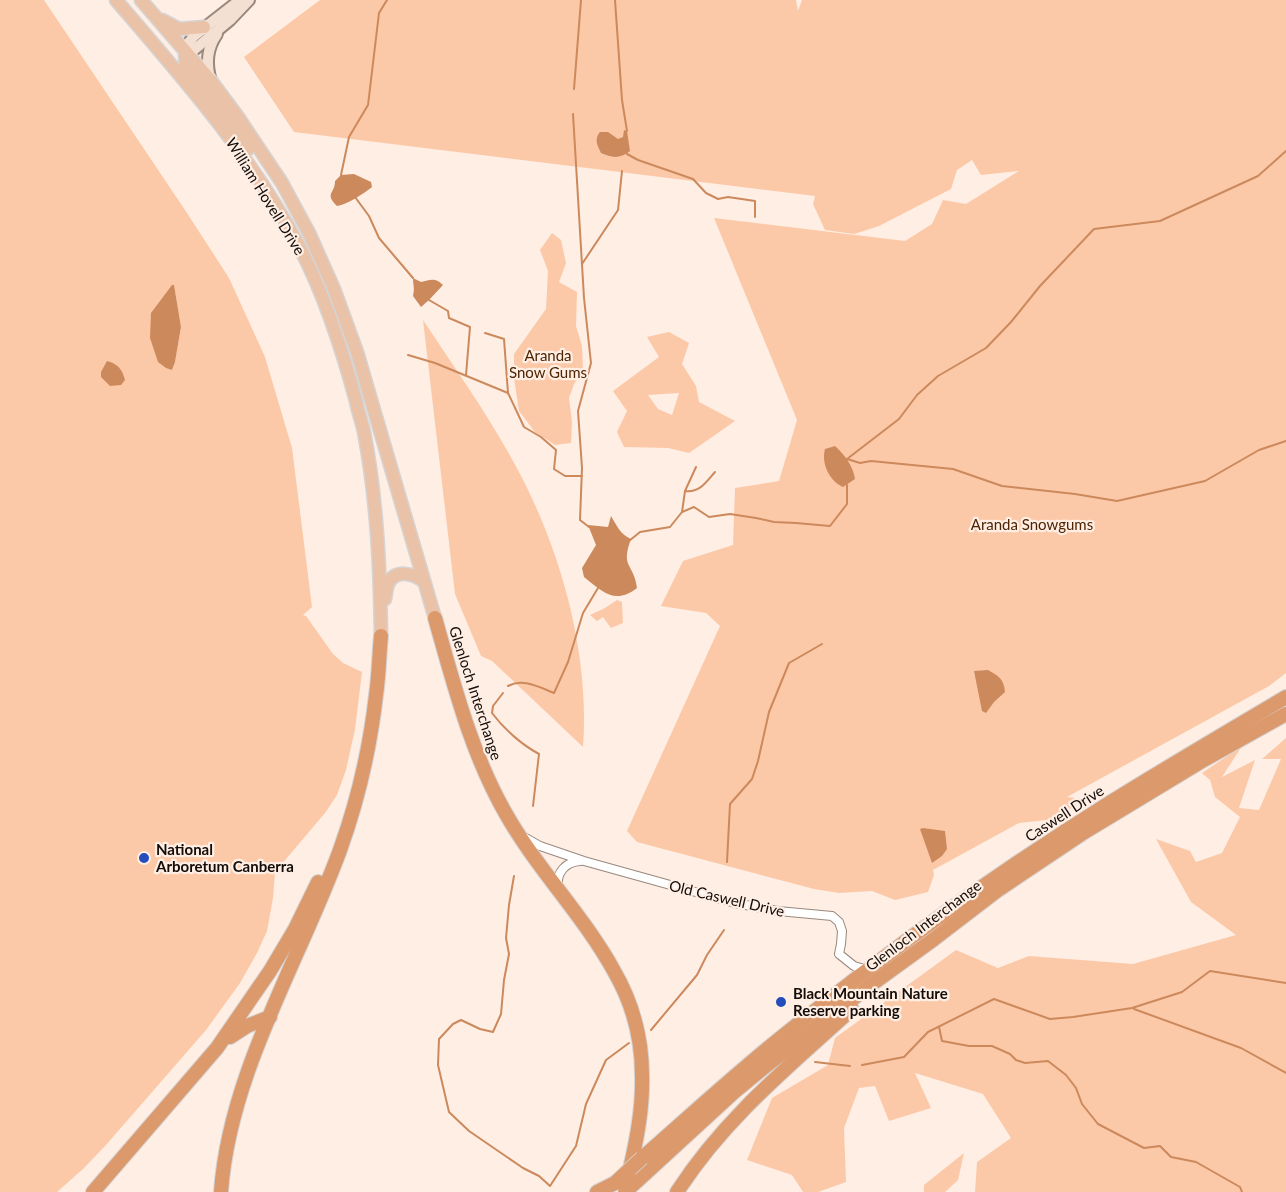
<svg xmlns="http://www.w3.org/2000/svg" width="1286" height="1192" viewBox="0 0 1286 1192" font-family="Lato,sans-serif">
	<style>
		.green { fill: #fcc9a8; fill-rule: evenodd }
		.water { fill: #cc895c }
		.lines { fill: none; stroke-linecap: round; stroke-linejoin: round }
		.stream { stroke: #cc895c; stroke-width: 2 }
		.street-casing { stroke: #9a887d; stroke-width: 10 }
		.secondary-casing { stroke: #9a887d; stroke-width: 14 }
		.primary-casing { stroke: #d5d3d3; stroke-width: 15 }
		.highway-casing { stroke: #d5d3d3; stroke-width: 16 }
		.street { stroke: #fff; stroke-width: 8 }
		.secondary { stroke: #f4e0d3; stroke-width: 10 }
		.primary { stroke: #eac2a7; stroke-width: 12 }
		.highway { stroke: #dc996c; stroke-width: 14 }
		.highway-bridge-casing { stroke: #d5d3d3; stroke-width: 16; stroke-linecap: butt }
		.highway-bridge { stroke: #dc996c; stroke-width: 14 }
		.poi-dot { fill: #244dbb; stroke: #feeee4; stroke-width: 2 }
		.labels { text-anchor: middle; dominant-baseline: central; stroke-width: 4.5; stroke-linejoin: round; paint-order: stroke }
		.street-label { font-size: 15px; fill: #130c08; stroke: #feeee4 }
		.park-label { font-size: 15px; fill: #4e2300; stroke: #feeee4 }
		.poi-label { font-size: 15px; font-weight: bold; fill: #130c08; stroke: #feeee4; text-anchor: start }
	</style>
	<rect width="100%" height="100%" fill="#feeee4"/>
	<g class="green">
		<path d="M0,0H44L187,213L229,278L265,357L292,448L312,607L303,615L306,616L333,654L343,663L362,672L355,729L346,770L337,795L325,813L275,872L273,898L267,931L257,953L240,983L206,1030L106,1145L83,1169L57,1192H0ZM172,285L174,286L181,327L175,362L172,370Z"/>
		<polygon points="320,0 796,0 798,11 802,0 1286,0 1286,673 1269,686 1067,797 1084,799 1055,819 1019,823 933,870 934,875 928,892 895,900 872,891 839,893 814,889 637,842 627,831 720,626 706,613 661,606 683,561 733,545 735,488 779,481 797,420 714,218 905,241 932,224 943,200 966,204 1019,171 981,175 972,160 957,170 951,189 879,226 854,234 825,230 813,204 815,196 294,132 244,57"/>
		<polygon points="552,233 561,240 566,263 559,282 577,292 576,326 582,346 583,370 574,384 569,398 572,422 571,443 555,445 535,432 519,411 514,378 514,354 546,309 548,271 540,250"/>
		<path d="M423,320C456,370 492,420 520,474C562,554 590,656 583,747L492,661L481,656L455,594Z"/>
		<path d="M669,332L689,343L682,364L696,386L699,402L735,421L689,453L668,448L624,447L617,432L627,411L613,391L659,357L647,337ZM679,393L672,415L658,409L648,395Z"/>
		<polygon points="617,600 622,602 623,623 611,628 603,617 597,621 590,615 605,608"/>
		<polygon points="1286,738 1286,1192 975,1192 977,1162 1011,1138 983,1094 915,1073 931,1108 889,1121 875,1086 859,1088 844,1128 846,1182 818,1192 803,1192 792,1175 747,1160 772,1098 828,1065 835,1038 956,950 998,968 1029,956 1133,964 1236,935 1191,902 1156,839 1190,851 1196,862 1222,853 1240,817 1215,797 1210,780 1202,773 1242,746 1222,777 1255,760 1239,808 1259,810 1281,759 1262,759"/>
		<polygon points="964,1153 958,1180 945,1192 924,1192 924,1185"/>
	</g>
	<g class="water">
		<path d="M624,130L627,131L630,151C620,159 612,158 601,153C597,145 594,139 600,132H608L618,139L623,137Z"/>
		<path d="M354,174L371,182L372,187C363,194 348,204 337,206C324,193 335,194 335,181L341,175Z"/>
		<path d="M413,278L421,282C430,280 435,277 443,285L429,300L421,307L413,296C415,287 413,286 413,278Z"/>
		<polygon points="172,285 174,285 181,327 175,362 172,370 166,368 158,362 150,338 151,313"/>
		<path d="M107,361C118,364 122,369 125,380L121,385L110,386L101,377V372Z"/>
		<path d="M835,446C845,455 853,466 855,479L843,487C829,481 821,463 825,449Z"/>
		<path d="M611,516C617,526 620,534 631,539C620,568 634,563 637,588C615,605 603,592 584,577L582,568L596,545L588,525L608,527Z"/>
		<path d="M988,670C999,676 1004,679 1005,692L994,702L986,713L982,711L974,671Z"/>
		<polygon points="923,828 945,831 947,849 942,856 932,863 920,829"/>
	</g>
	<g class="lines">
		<g class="stream">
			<polyline points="615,0 622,100 627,131"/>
			<polyline points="574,89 581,0"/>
			<polyline points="573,114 584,298 591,363 578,411 582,468 580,520 589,527"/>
			<polyline points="627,154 638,160 693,179 706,193 718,199 728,197 755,201 755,217"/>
			<polyline points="341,175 349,137 368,105 379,13 387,0"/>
			<polyline points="355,197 369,216 379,238 413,278"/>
			<polyline points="582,264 618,210 622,171"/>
			<polyline points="429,300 448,311 449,318 470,327 466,375"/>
			<polyline points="485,333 504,339 508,393"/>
			<polyline points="408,355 435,363 508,393 524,427 541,437 556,450 554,469 565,476 582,476"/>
			<polyline points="847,459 899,419 917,395 938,376 986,348 1011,322 1040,286 1094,229 1160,221 1258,176 1286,151"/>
			<polyline points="847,459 860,463 871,461 953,469 1002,486 1075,494 1117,501 1205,481 1259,450 1286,441"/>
			<path d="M685,491C700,493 706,482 715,472"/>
			<polyline points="682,512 685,491 696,467"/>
			<polyline points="629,541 640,532 670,527 682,512 694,507 709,517 730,514 756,518 774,522 796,523 830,526 847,504 847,485"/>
			<path d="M508,686C523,678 539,687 554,693L568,662L583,613L598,588"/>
			<path d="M503,693L493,706L492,713C504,729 522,745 539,754L533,806"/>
			<polyline points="727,862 730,804 752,779 758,761 769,712 789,663 822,644"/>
			<polyline points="514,876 509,905 506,938 509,954 504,980 501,1014 493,1032 480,1029 461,1020 453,1024 439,1039 438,1065 449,1112 469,1131 523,1168 539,1176 550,1186 576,1146 586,1104 606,1060 629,1043"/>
			<polyline points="1134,1009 1241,1048 1286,1073"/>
			<polyline points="939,1027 942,1041 969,1046 992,1046 1010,1054 1016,1060 1025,1063 1048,1061 1066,1075 1076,1088 1082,1104 1098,1124 1144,1148 1160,1146 1171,1157 1196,1162 1240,1187 1242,1192"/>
			<polyline points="651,1030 697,975 707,955 724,930"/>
			<polyline points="815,1062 850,1066"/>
			<polyline points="862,1065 904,1057 928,1032 994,999 1050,1019 1073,1017 1132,1008 1182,992 1210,971 1286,983"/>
		</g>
		<defs>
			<g id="street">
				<polyline points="524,837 540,846 584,861 735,903 778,911 832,916 839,922 842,931 841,944 839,954 854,966 868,970"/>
				<path d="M558,887C556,872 566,862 580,861"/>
			</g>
			<g id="secondary">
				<polyline points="240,0 194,36 186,46 185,52 190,52 195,49 230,20 249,0"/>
				<path d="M211,81C206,65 207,48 217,34"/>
			</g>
			<g id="primary">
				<path d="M116,0C183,78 252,156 300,248C325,296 342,349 356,401C358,412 362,422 364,432C377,499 380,568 381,636"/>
				<polyline points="141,0 212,82 238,117 282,183 309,233 334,289 357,352 435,618"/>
				<polyline points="162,20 179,29 204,27"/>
				<polyline points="185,55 186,66 218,106 248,149"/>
				<path d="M385,599C386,594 386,589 388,584C395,569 413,573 423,581"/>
			</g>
			<g id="highway">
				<path d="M435,618C454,685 471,753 506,814C537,869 584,916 614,971C632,1002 642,1039 642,1075C643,1107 637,1138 630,1169"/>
				<polyline points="230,1037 247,1026 270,1017"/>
				<path d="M642,1158C689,1117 734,1075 783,1036C887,952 997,873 1111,802C1169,766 1227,732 1286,697"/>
				<polyline points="637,1181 734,1092 762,1069 872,984 934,939 998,890 1083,833 1202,761 1286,714"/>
				<polyline points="93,1192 217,1048 270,971 295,929 318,882"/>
				<path d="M221,1192C229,1074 300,960 340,850C358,800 370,748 376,695C379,675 379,656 381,636"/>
				<polyline points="597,1192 615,1183"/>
				<path d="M677,1192C724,1119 788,1067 852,1009"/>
			</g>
		</defs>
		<use href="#street" class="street-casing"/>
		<use href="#secondary" class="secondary-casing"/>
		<use href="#primary" class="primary-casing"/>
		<use href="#highway" class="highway-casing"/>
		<use href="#street" class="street"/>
		<use href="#secondary" class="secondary"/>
		<use href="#primary" class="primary"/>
		<use href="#highway" class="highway"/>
		<defs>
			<g id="highway-bridge">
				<polyline points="615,1183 642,1158"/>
				<polyline points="625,1192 637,1181"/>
			</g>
		</defs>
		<use href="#highway-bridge" class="highway-bridge-casing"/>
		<use href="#highway-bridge" class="highway-bridge"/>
	</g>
	<g class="poi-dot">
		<circle cx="144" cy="858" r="6"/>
		<circle cx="781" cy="1002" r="6"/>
	</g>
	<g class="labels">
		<g class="street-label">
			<text transform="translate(266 196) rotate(58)">William Hovell Drive</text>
			<text transform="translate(476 693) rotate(72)">Glenloch Interchange</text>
			<text transform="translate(1064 813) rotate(-33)">Caswell Drive</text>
			<text transform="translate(727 898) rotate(13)">Old Caswell Drive</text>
			<text transform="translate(923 925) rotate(-37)">Glenloch Interchange</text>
		</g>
		<g class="park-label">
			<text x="548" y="355">Aranda<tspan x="548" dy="17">Snow Gums</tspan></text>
			<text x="1032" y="524">Aranda Snowgums</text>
		</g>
		<g class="poi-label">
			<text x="156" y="849">National<tspan x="156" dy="17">Arboretum Canberra</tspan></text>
			<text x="793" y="993">Black Mountain Nature<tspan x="793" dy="17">Reserve parking</tspan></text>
		</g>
	</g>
</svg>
